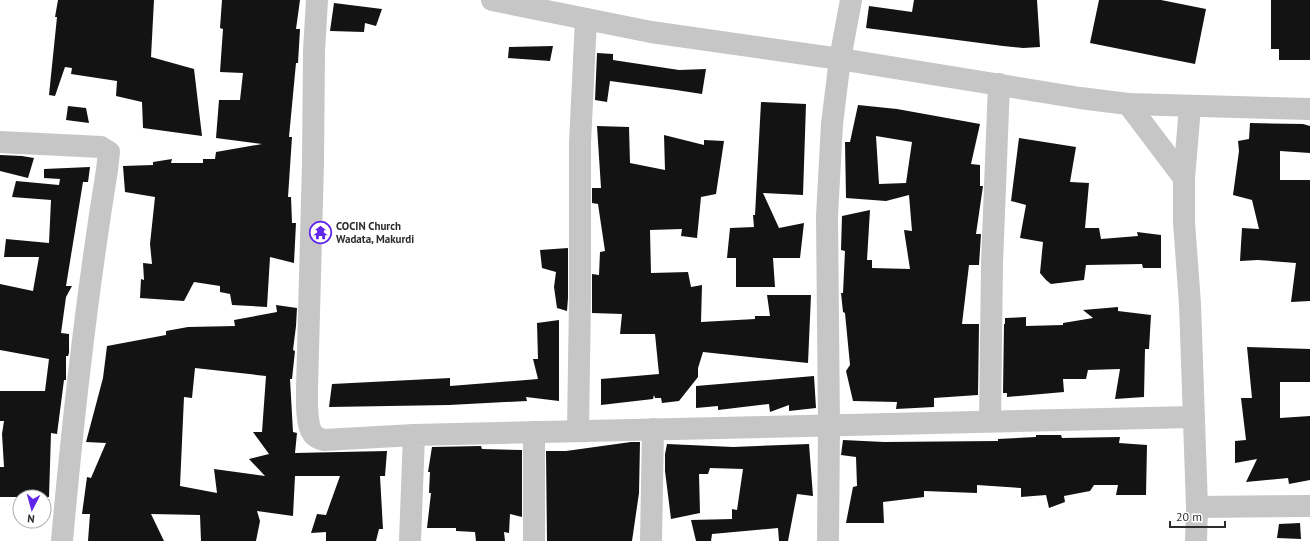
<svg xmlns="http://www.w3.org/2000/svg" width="1310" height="541" viewBox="0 0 1310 541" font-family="'PT Sans',sans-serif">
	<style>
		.building { fill: #131313; fill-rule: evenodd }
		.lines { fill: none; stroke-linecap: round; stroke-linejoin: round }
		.minor { stroke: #c6c6c6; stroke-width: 22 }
		.labels { text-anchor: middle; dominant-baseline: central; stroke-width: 4; stroke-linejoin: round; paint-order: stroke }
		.poi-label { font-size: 11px; font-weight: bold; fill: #2c2c2c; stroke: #fff; text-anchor: start }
	</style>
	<rect width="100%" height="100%" fill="#fff"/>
	<g class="building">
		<polygon points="58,0 154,0 151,57 194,69 202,136 143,128 142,102 116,96 117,81 71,74 72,68 65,67 55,96 49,95 57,17 55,17"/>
		<polygon points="222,0 300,0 296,29 300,29 298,63 296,63 289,137 292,137 288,197 291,197 292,223 296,223 294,263 270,257 267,307 232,305 230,294 220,292 220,286 194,282 184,301 140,298 141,279 144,280 143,263 152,264 150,244 155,197 125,192 123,166 153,165 153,162 172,159 171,163 203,163 203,159 215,159 216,152 262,144 216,138 219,100 240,100 243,73 220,72 223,29 220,28"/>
		<polygon points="914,0 1037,0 1040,47 1023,48 1003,46 866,28 869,6 912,12"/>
		<polygon points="1099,0 1161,0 1206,9 1195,64 1090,43"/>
		<polygon points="1271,0 1310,0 1310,60 1279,60 1279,49 1271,49"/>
		<polygon points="334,3 382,9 376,26 365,23 364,32 330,31"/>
		<polygon points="553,46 550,61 508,58 509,47"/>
		<polygon points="597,53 613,54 613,60 679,70 706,69 702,94 676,90 610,81 607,102 595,100"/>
		<polygon points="761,102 806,104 803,195 763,193 779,228 804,223 800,258 773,258 775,287 736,287 736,258 727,258 730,228 754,227 753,215 755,215"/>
		<path d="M858,105L897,109L980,124L971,164L980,165V186H983L976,234H981L979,265H969L962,324H979L978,395L934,398V407L896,409L897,402L853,401L846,371L850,365L845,313L843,312L841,293H843L845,251L841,250L842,216L870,210L867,260H872V268L910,269L904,230L912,231L909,195L886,201L846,198L845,142H850ZM876,136L912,142L906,183L879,184Z"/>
		<polygon points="68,106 86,108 89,123 66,120"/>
		<polygon points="1250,123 1303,124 1310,126 1310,153 1280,151 1280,180 1310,180 1310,301 1291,302 1296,263 1258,260 1240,261 1242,228 1259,229 1252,200 1233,195 1239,151 1238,141 1249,139"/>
		<polygon points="597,126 629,127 630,163 665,170 664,135 704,145 704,140 724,141 716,194 701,197 697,238 681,236 682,229 650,230 651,273 688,272 691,287 702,285 701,322 755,319 755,316 770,316 767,295 811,295 808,363 703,352 698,368 698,377 679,401 662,403 661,398 655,398 654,395 653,399 601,405 601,379 659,374 655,334 620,334 622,314 592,313 592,274 599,275 600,252 605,251 598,204 592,203 592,188 601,188"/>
		<polygon points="1019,138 1076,147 1070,182 1089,183 1085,228 1099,228 1101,239 1138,236 1137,232 1161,235 1161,268 1143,268 1142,264 1086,265 1084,280 1051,284 1046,280 1040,273 1043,242 1020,238 1026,205 1011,201"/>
		<polygon points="0,155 22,156 34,158 28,178 0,171"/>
		<polygon points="90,167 88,182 83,182 66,286 72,286 66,297 61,333 69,334 69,353 68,356 66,356 66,380 64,380 57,434 51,433 49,497 0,497 0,467 4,467 2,434 4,421 0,421 0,391 45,391 49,359 0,350 0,284 33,291 39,257 4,257 6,239 49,243 51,200 12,197 16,181 59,185 60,179 44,178 44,169"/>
		<polygon points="568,248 568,298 567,311 557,308 554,287 556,272 542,268 540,250"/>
		<path d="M276,305L297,308L296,326L293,350L295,351L292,379H290L293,432L297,433L295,453L387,451L385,476H380L383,529H379L376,541H326V532L311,533L317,514L326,515L340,476H295L293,516L257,511L260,521L256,541H201L200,515L151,514L164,541H88L90,514H82L87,477L91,478L106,443L86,442L103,378L107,346L166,335V331L188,327L235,326L234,320L277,312ZM195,368L266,376L262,432H253L269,454L249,459L265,476L214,469L217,493L180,486L184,397L192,398Z"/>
		<polygon points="1118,307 1118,311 1151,315 1149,349 1145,349 1144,397 1115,399 1120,369 1088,370 1086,379 1063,379 1064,392 1007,397 1007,393 1003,393 1004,324 1005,324 1005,318 1026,317 1026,326 1063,325 1063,323 1093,318 1083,310"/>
		<polygon points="559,320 559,401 526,397 527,401 449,405 329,407 332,384 450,378 450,386 538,379 533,359 538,359 537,323"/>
		<polygon points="1247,347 1310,349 1310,382 1280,382 1280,418 1310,416 1310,480 1289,484 1288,478 1246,482 1257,459 1235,463 1235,441 1246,440 1241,398 1252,398"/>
		<polygon points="814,376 816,408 789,411 789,405 770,412 769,404 718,410 718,406 696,408 696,386"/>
		<polygon points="1036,435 1061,435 1062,438 1120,437 1119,443 1147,445 1146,495 1116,495 1118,485 1094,485 1090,491 1064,496 1065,502 1049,508 1046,495 1021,497 1021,488 977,485 977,493 924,491 924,497 883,502 884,523 846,523 853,487 857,486 856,457 841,455 843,440 884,442 998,441 998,439 1036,437"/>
		<polygon points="631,442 640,442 639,493 632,541 547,541 546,451 566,451"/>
		<polygon points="667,444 733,447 809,444 813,496 797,494 788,541 779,541 778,528 712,534 711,541 696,541 691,520 732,519 732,509 737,510 743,469 710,468 708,474 699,474 700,513 671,519 665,471 665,454"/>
		<polygon points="481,446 482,449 522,450 522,517 510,514 509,533 504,532 505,541 476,541 475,532 456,531 456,528 427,528 431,493 429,493 430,472 428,472 432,447"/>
		<polygon points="1300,523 1301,539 1277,538 1279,524"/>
	</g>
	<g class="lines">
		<g class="minor">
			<path d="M317,0L314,51L313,163L307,389C307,401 306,425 313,434C316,438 320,439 324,440L414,435"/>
			<polyline points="492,0 651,32 840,59 1080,98 1128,104 1310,109"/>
			<polyline points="1128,104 1184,178"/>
			<polyline points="1190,107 1184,178 1184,222 1190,304 1197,507 1196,541"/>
			<path d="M0,142L101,147L109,152L107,170C87,293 73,417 62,541"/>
			<polyline points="990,421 992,264 999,84"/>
			<polyline points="578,431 580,298 580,143 586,19"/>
			<polyline points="534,432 534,541"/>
			<polyline points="1197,507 1310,506"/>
			<polyline points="410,541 414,435 1193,417"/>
			<polyline points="651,541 653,429"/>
			<polyline points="828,541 829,425 827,216 832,124 840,59 851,0"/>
		</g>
	</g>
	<defs>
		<symbol id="temple-ring" viewBox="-11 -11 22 22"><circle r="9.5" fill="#fff" stroke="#6126eb" stroke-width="1.5"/><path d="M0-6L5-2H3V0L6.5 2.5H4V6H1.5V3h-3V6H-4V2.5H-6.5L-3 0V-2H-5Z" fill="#6126eb"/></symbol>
	</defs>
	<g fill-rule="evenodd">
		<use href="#temple-ring" x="308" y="220" width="25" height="25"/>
	</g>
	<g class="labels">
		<g class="poi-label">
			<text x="336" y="226">COCIN Church<tspan x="336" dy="13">Wadata, Makurdi</tspan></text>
		</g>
	</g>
	<g transform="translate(32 509) rotate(186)"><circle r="19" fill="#ffffff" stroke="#ababab"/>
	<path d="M0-3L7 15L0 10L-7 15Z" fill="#6126eb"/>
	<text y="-6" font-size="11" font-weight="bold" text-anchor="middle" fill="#2c2c2c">N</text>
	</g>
	<path d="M1170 521v6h55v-6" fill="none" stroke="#2c2c2c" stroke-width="2"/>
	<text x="1176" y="521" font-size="12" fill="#2c2c2c" stroke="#ffffff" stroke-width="3" paint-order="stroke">20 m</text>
</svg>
